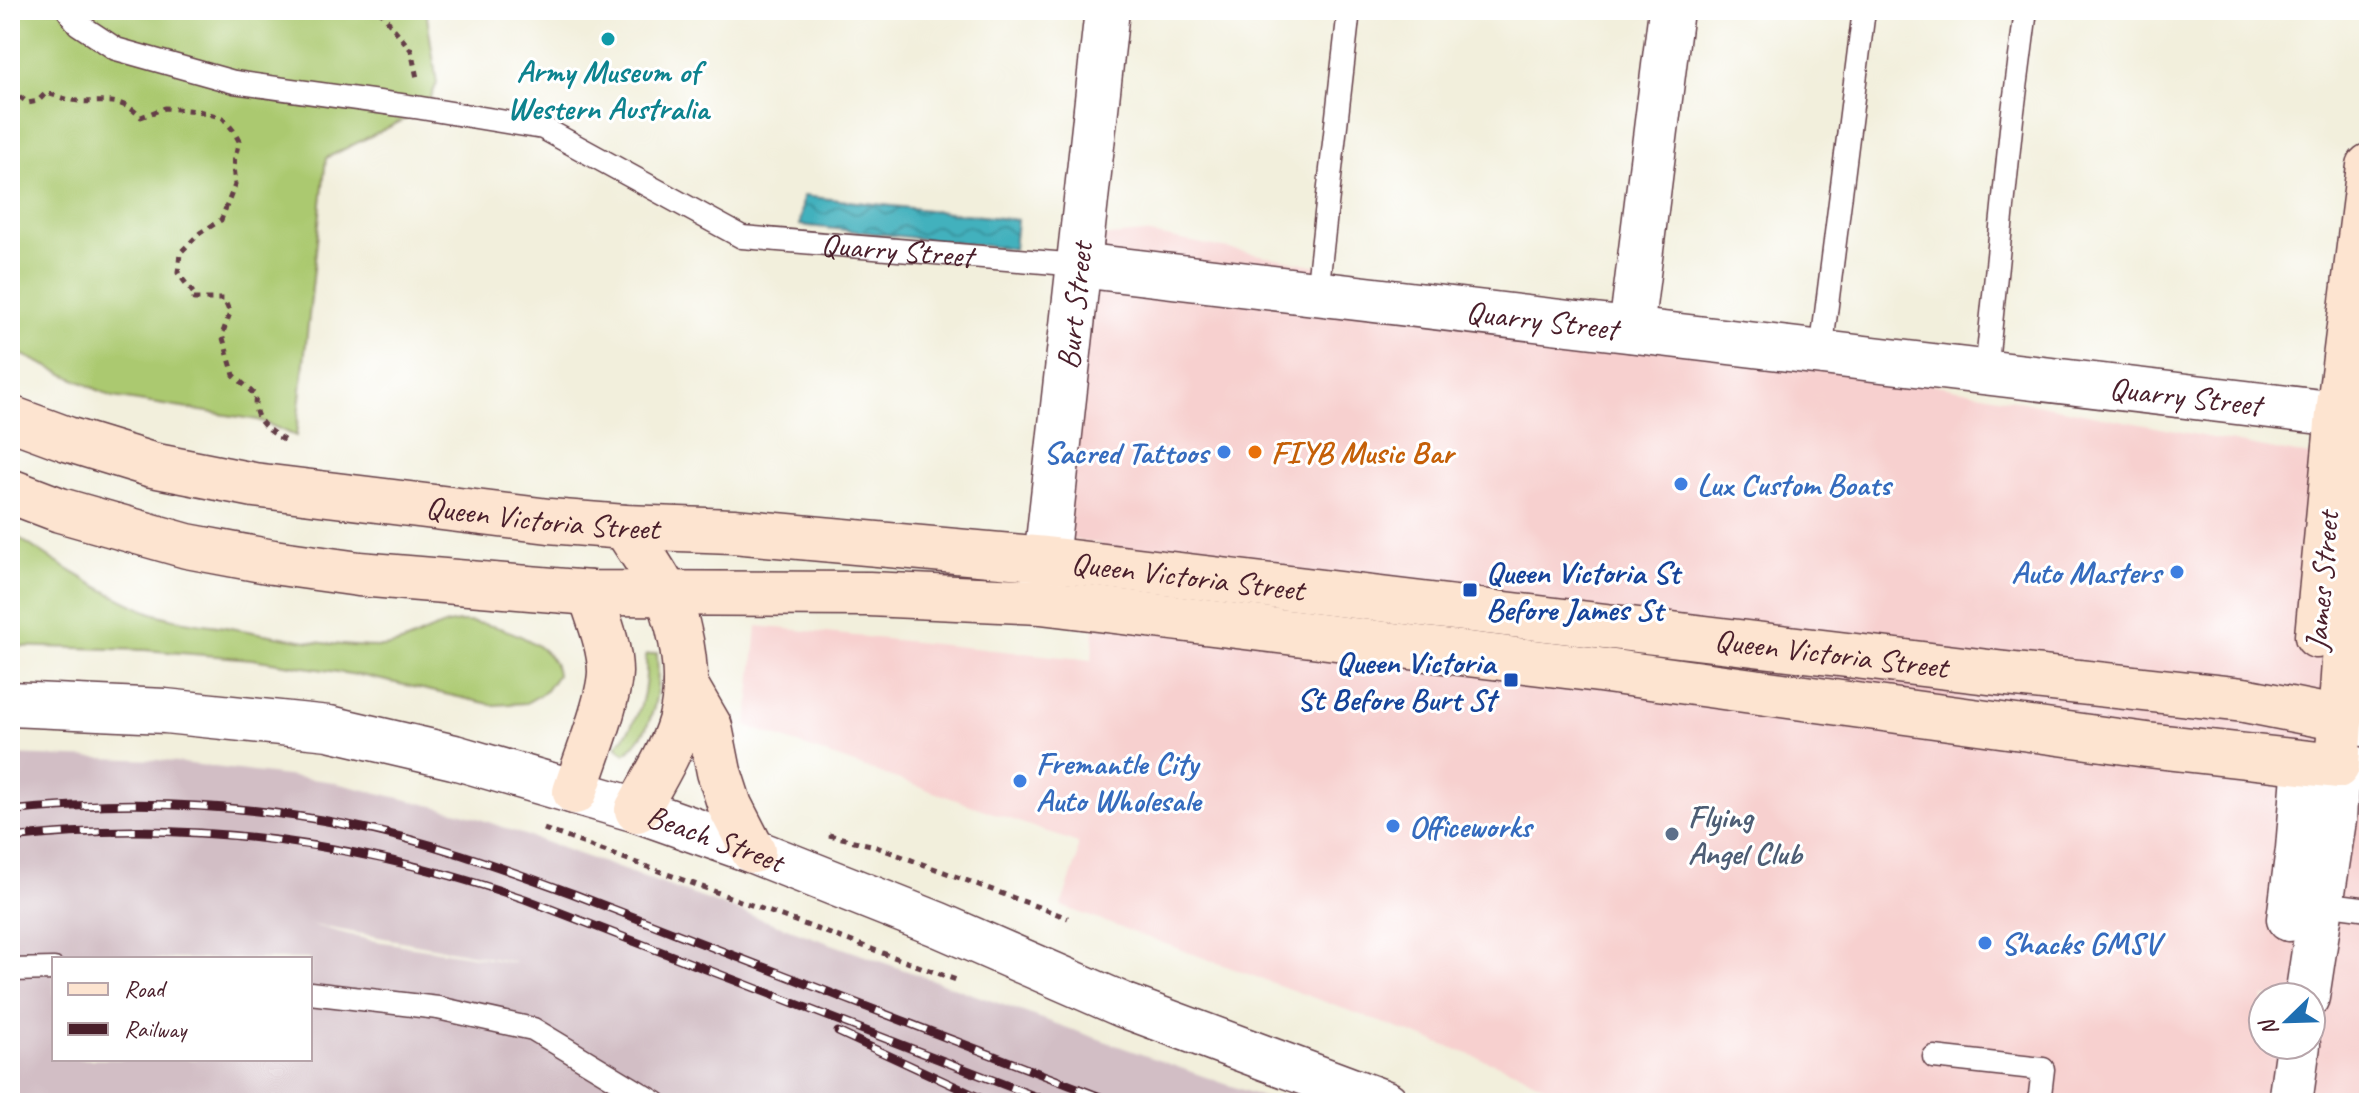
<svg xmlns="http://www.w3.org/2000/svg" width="2379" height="1113" viewBox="0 0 2379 1113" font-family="Caveat,sans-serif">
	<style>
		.built { fill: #f7d0cf; fill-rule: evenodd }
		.industrial { fill: #d2bec5; fill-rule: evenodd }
		.grass { fill: #abc970; stroke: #7a744e; stroke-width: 2 }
		.water { fill: url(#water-waves); stroke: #466874; stroke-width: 2 }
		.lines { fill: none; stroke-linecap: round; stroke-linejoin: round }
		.service-casing { stroke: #633e46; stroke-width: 25 }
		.minor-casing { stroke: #633e46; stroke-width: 47 }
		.tertiary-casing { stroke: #633e46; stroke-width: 47 }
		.secondary-casing { stroke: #633e46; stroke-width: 47 }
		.path { stroke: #633e46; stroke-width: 5; stroke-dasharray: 6 6; stroke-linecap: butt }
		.service { stroke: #fff; stroke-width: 22 }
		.minor { stroke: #fff; stroke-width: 44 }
		.tertiary { stroke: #fff; stroke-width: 44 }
		.secondary { stroke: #fde4d0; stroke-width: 44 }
		.rail-casing { stroke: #4a1f2b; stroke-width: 9 }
		.rail { stroke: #fff; stroke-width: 6; stroke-dasharray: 18; stroke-linecap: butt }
		.culture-dot { fill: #0f9aa8; stroke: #fff; stroke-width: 3 }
		.shop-dot { fill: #3f7fe0; stroke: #fff; stroke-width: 3 }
		.food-dot { fill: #e8710a; stroke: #fff; stroke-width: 3 }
		.transit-dot { fill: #1a4fb4; stroke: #fff; stroke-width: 3 }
		.service-dot { fill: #5c6f8a; stroke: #fff; stroke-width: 3 }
		.labels { text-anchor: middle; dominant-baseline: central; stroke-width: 6; stroke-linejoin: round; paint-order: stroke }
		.culture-label { font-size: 32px; font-weight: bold; fill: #0d838f; stroke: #fff }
		.street-label { font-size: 32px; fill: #4a1f2b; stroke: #fff }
		.shop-label { font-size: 32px; font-weight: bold; fill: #366cbe; stroke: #fff; text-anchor: start }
		.food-label { font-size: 32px; font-weight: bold; fill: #c56008; stroke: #fff; text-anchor: start }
		.transit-label { font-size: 32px; font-weight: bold; fill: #164399; stroke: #fff; text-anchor: start }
		.service-label { font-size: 32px; font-weight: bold; fill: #4e5e75; stroke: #fff; text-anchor: start }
	</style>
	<defs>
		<pattern id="water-waves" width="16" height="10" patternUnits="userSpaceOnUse" patternTransform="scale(2)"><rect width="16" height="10" fill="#42b1bd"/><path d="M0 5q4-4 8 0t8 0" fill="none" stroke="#398f9a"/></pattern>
	</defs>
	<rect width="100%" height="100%" fill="#fff"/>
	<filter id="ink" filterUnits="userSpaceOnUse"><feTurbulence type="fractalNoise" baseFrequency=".0125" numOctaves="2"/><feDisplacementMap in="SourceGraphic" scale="16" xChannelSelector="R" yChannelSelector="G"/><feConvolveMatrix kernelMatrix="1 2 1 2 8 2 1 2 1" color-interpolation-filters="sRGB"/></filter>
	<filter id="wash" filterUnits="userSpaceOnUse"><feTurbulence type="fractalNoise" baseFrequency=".006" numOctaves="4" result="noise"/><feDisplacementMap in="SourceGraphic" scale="32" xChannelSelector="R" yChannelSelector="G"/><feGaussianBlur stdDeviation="1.8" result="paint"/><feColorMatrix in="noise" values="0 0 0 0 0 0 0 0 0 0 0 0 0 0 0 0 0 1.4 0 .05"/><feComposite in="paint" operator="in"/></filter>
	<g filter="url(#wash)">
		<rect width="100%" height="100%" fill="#f2efdc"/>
		<path class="built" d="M1145,233L2296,454L2369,462V1103H1578L1515,1071L1061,906L1077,860L1078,843L747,726L757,626L1092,660L1100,544L1027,533L1062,240ZM2263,997H2311V1045H2263Z"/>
		<path class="industrial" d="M10,755L159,760L327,781L463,813L1279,1103H10ZM308,924L514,962V963L370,940ZM54,959H310V1059H54Z"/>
		<g class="grass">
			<polygon points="10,10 426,10 437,83 426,109 326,158 296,436 258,420 113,397 14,351 10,347"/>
			<path d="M10,532C52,560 95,588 142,609C167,620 198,623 225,627C277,636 330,647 382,647C410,646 436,621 464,622C493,622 555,642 557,675L545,692L526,703L494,705L364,676L252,659L145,650L10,646Z"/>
			<path d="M657,653C660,692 656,727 625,754L616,746C641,720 648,691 646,655Z"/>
		</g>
		<polygon class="water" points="803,196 1017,220 1014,249 800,225"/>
	</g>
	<g filter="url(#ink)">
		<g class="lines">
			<defs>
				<g id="service">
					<path id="s1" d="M68,10L78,24L116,49L234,82L415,107L543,128L742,237L1079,265"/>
					<polyline points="1317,293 1349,10"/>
					<polyline points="1821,353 1864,10"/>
					<polyline points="1986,373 2012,119 2026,10"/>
					<polyline points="2322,903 2369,909"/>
					<polyline points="10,970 54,969"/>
					<polyline points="310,993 438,1008 533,1029 656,1103"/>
					<polyline points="1934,1057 2043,1069 2039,1103"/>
				</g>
				<g id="minor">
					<path id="s2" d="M1079,265L2338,414"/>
					<polyline points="1631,330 1671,10"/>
					<path id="s3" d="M1042,596L1107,10"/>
				</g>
				<g id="tertiary">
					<path id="s4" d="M10,704L165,711L329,728L454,757L637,810L753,851L937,924L1123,1005L1386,1103"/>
					<polyline points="2341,719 2369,725"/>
					<polyline points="2289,919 2298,849 2305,763"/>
					<polyline points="2307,997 2334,820 2337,766 2369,771"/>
					<polyline points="2290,1103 2298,1045"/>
				</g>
				<g id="secondary">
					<path id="s5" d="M10,418L67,439L152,465L254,485L549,521L625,527L733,531L1046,559L1997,673L2244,700L2341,719"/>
					<polyline points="10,491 60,510 187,546 273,562 359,574 590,593 869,594 1041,602 1599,670 2147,745 2337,766 2344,662 2369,440"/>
					<path d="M625,527C638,549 656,572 667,595C683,632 691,683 680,722C671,753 652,782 637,810"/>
					<polyline points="2317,636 2338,414 2369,166"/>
					<polyline points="685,684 710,727 719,772 730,806 753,851"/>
					<path d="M575,792C585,761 609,702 610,672C610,646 598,618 590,593"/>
				</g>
			</defs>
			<use href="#service" class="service-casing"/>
			<use href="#minor" class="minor-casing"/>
			<use href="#tertiary" class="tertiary-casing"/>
			<use href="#secondary" class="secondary-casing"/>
			<g class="path">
				<polyline points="379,10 411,50 417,78"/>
				<path d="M10,89L28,103L38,101L46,93C55,95 63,99 72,100C100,106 117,93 141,117L165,108L199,111L223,118L233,130L239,141L233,166L235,185L221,220L200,233L180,253L178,273L194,294V299H224L230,313L222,335L234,375L256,396C251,420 268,430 287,442"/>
				<polyline points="544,829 959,981"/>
				<polyline points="829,835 871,845 1068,918"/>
			</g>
			<use href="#service" class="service"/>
			<use href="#minor" class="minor"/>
			<use href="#tertiary" class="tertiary"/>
			<use href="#secondary" class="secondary"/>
			<defs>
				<g id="rail">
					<path d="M10,811C122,799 238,803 348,825C426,840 500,867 574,894L1116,1103"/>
					<path d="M10,838C185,818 359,842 525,899L1052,1103"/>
					<polyline points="838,1032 991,1103"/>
				</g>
			</defs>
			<use href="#rail" class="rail-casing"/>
			<use href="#rail" class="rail"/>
		</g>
	</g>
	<circle class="culture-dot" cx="608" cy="39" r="8"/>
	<g class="shop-dot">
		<circle cx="1224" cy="452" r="8"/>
		<circle cx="1681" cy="484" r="8"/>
		<circle cx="2177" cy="572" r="8"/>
		<circle cx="1020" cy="781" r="8"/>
		<circle cx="1393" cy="826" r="8"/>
		<circle cx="1985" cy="943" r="8"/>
	</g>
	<circle class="food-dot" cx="1255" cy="452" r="8"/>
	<g class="transit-dot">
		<rect x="1462" y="582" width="16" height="16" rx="4"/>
		<rect x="1503" y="672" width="16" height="16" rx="4"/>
	</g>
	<circle class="service-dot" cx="1672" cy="834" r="8"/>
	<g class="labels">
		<g class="culture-label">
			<text x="608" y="71">Army Museum of<tspan x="608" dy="37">Western Australia</tspan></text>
		</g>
		<g class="street-label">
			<text stroke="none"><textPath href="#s1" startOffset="880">Quarry Street</textPath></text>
			<text stroke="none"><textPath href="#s3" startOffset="292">Burt Street</textPath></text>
			<text stroke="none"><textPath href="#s2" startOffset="466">Quarry Street</textPath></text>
			<text stroke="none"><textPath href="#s2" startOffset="1114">Quarry Street</textPath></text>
			<text stroke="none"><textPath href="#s5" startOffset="544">Queen Victoria Street</textPath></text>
			<text stroke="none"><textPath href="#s5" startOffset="1192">Queen Victoria Street</textPath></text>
			<text transform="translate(2322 581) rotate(-85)">James Street</text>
			<text stroke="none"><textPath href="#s5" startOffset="1840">Queen Victoria Street</textPath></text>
			<text stroke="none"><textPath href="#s4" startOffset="722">Beach Street</textPath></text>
		</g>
		<g class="shop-label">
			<text x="1208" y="452" text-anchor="end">Sacred Tattoos</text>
			<text x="1697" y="484">Lux Custom Boats</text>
			<text x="2161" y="572" text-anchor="end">Auto Masters</text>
			<text x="1036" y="763">Fremantle City<tspan x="1036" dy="37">Auto Wholesale</tspan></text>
			<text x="1409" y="826">Officeworks</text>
			<text x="2001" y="943">Shacks GMSV</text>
		</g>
		<g class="food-label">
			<text x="1271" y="452">FIYB Music Bar</text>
		</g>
		<g class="transit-label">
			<text x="1486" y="572">Queen Victoria St<tspan x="1486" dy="37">Before James St</tspan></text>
			<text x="1495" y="662" text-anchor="end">Queen Victoria<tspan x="1495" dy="37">St Before Burt St</tspan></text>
		</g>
		<g class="service-label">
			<text x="1688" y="816">Flying<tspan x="1688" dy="37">Angel Club</tspan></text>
		</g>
	</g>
	<rect width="2379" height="1113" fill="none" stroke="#fff" stroke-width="40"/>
	<rect x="52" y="957" width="260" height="104" fill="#ffffff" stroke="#b7a5aa" stroke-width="2"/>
	<rect x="68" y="983" width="40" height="12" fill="#fde4d0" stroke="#b7a5aa" stroke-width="2"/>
	<text x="124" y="997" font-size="24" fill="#4a1f2b">Road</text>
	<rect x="68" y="1023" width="40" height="12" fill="#4a1f2b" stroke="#b7a5aa" stroke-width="2"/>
	<text x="124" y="1037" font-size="24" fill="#4a1f2b">Railway</text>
	<g transform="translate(2287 1021) rotate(247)"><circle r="38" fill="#ffffff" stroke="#b7a5aa" stroke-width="2"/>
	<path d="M0-6L14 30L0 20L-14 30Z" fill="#1f6fb2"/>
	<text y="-12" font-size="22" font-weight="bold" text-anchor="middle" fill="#4a1f2b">N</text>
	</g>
</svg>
